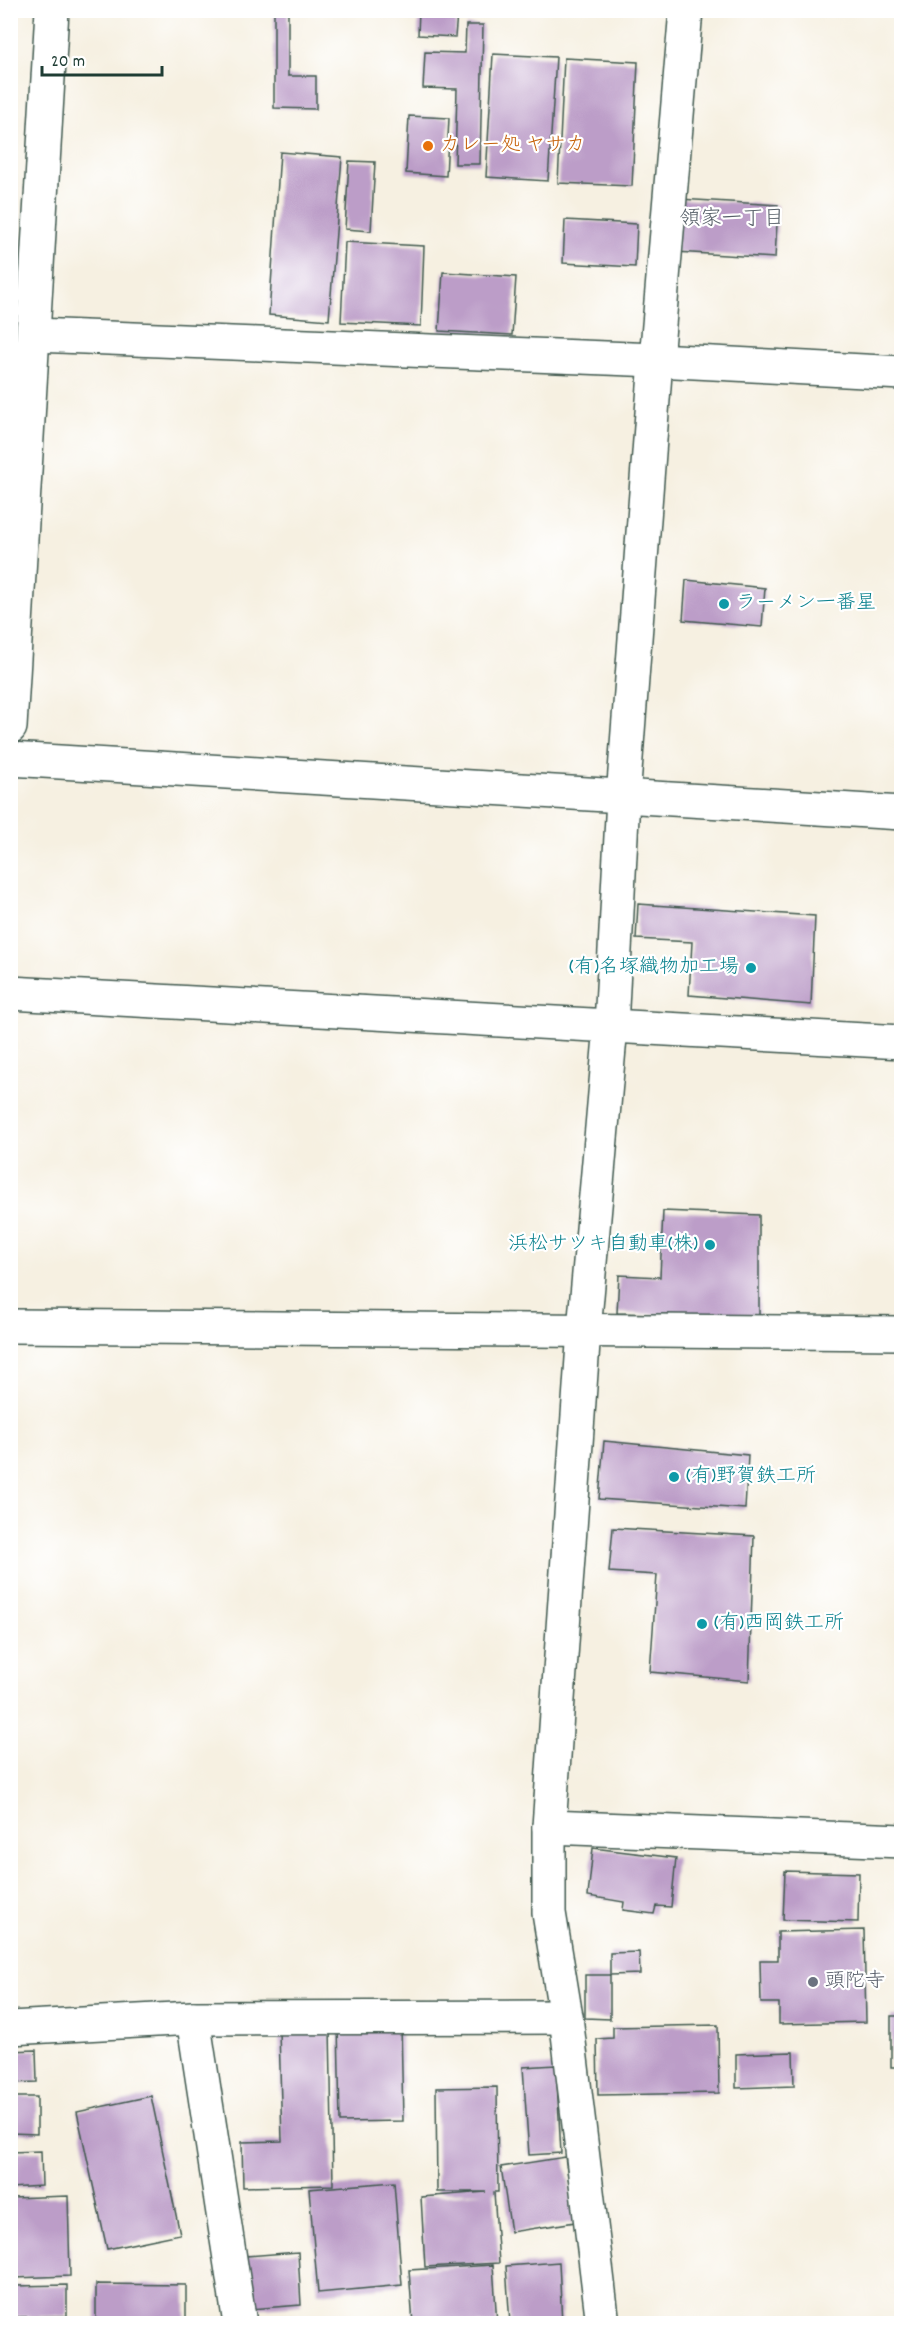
<svg xmlns="http://www.w3.org/2000/svg" width="912" height="2334" viewBox="0 0 912 2334" font-family="Dekko,'Klee One',sans-serif">
	<style>
		.building { fill: #bc9dc8 }
		.lines { fill: none; stroke-linecap: round; stroke-linejoin: round }
		.minor-casing { stroke: #3f584e; stroke-width: 36 }
		.minor { stroke: #fff; stroke-width: 33 }
		.food-dot { fill: #e8710a; stroke: #fff; stroke-width: 2 }
		.culture-dot { fill: #0f9aa8; stroke: #fff; stroke-width: 2 }
		.worship-dot { fill: #6b7280; stroke: #fff; stroke-width: 2 }
		.labels { text-anchor: middle; dominant-baseline: central; stroke-width: 4.5; stroke-linejoin: round; paint-order: stroke }
		.food-label { font-size: 20px; fill: #c56008; stroke: #fff; text-anchor: start }
		.culture-label { font-size: 20px; fill: #0d838f; stroke: #fff; text-anchor: start }
		.worship-label { font-size: 20px; fill: #5b616d; stroke: #fff; text-anchor: start }
		.neighbourhood-label { font-size: 21px; fill: #565f68; stroke: #fff }
	</style>
	<rect width="100%" height="100%" fill="#fff"/>
	<filter id="ink" filterUnits="userSpaceOnUse"><feTurbulence type="fractalNoise" baseFrequency=".0167" numOctaves="2"/><feDisplacementMap in="SourceGraphic" scale="12" xChannelSelector="R" yChannelSelector="G"/><feConvolveMatrix kernelMatrix="1 2 1 2 8 2 1 2 1" color-interpolation-filters="sRGB"/></filter>
	<filter id="wash" filterUnits="userSpaceOnUse"><feTurbulence type="fractalNoise" baseFrequency=".008" numOctaves="4" result="noise"/><feDisplacementMap in="SourceGraphic" scale="24" xChannelSelector="R" yChannelSelector="G"/><feGaussianBlur stdDeviation="1.35" result="paint"/><feColorMatrix in="noise" values="0 0 0 0 0 0 0 0 0 0 0 0 0 0 0 0 0 1.4 0 .05"/><feComposite in="paint" operator="in"/></filter>
	<g filter="url(#wash)">
		<rect width="100%" height="100%" fill="#f6f0e1"/>
		<g id="blocks">
			<g class="building">
				<polygon points="274,10 288,10 288,76 316,76 316,109 274,108"/>
				<polygon points="419,10 474,10 474,15 457,14 455,37 418,35"/>
				<polygon points="466,25 483,25 480,164 455,164 457,89 423,88 425,52 465,53"/>
				<polygon points="493,54 556,57 548,181 486,177"/>
				<polygon points="564,58 638,62 632,186 558,183"/>
				<polygon points="409,116 449,118 446,176 406,173"/>
				<polygon points="280,152 342,157 329,320 269,315"/>
				<polygon points="349,161 375,162 371,231 345,229"/>
				<polygon points="679,199 778,205 775,258 676,252"/>
				<polygon points="565,220 637,224 635,267 563,263"/>
				<polygon points="345,242 424,246 421,326 341,322"/>
				<polygon points="443,272 516,277 512,335 439,331"/>
				<polygon points="686,580 765,588 762,627 683,620"/>
				<polygon points="638,904 815,916 811,1005 689,995 692,942 636,939"/>
				<polygon points="663,1211 759,1215 759,1317 617,1313 619,1275 660,1277"/>
				<polygon points="604,1441 748,1455 745,1509 599,1499"/>
				<polygon points="613,1528 754,1536 749,1681 650,1672 657,1575 609,1572"/>
				<polygon points="593,1848 676,1858 671,1907 656,1906 654,1914 623,1910 624,1902 588,1896"/>
				<polygon points="785,1871 859,1873 858,1922 783,1920"/>
				<polygon points="864,1930 866,2022 779,2024 779,2003 761,2003 760,1960 778,1960 778,1932"/>
				<polygon points="639,1952 640,1974 610,1975 610,1953"/>
				<polygon points="585,1975 610,1975 610,2019 585,2018"/>
				<rect x="891" y="2016" width="11" height="51"/>
				<polygon points="401,2023 403,2121 340,2122 338,2024"/>
				<polygon points="718,2025 719,2093 598,2095 597,2039 613,2038 613,2027"/>
				<polygon points="330,2029 333,2185 243,2187 242,2142 282,2141 279,2030"/>
				<polygon points="36,2050 37,2082 10,2083 10,2051"/>
				<polygon points="793,2052 794,2086 736,2088 736,2054"/>
				<polygon points="556,2065 561,2153 529,2155 523,2067"/>
				<polygon points="497,2087 498,2192 494,2192 499,2263 425,2267 421,2197 486,2192 437,2192 436,2088"/>
				<polygon points="151,2096 180,2234 107,2249 77,2112"/>
				<polygon points="10,2097 37,2097 37,2134 10,2133"/>
				<polygon points="41,2151 42,2186 10,2188 10,2152"/>
				<polygon points="565,2157 575,2222 511,2232 501,2167"/>
				<polygon points="394,2182 402,2285 318,2293 309,2189"/>
				<polygon points="68,2196 70,2276 14,2278 12,2198"/>
				<polygon points="298,2252 301,2305 250,2309 246,2256"/>
				<polygon points="559,2262 562,2324 510,2324 506,2266"/>
				<polygon points="493,2265 497,2324 413,2324 409,2270"/>
				<polygon points="96,2284 186,2285 186,2324 96,2324"/>
				<polygon points="67,2285 67,2316 15,2317 14,2286"/>
			</g>
		</g>
	</g>
	<g filter="url(#ink)">
		<use href="#blocks" fill-opacity="0" stroke="#3f584e" stroke-width="1.5"/>
		<g class="lines">
			<defs>
				<g id="minor">
					<polyline points="35,335 656,360 902,373"/>
					<polyline points="10,727 52,10"/>
					<polyline points="10,759 902,813"/>
					<polyline points="10,993 902,1042"/>
					<polyline points="10,1326 902,1333"/>
					<polyline points="549,1827 902,1841"/>
					<polyline points="193,2018 240,2324"/>
					<polyline points="10,2028 193,2018 566,2017"/>
					<polyline points="603,2324 566,2017 549,1913 549,1827 584,1330 611,1026 623,798 656,360 686,10"/>
				</g>
			</defs>
			<use href="#minor" class="minor-casing"/>
			<use href="#minor" class="minor"/>
		</g>
	</g>
	<circle class="food-dot" cx="428" cy="146" r="6"/>
	<g class="culture-dot">
		<circle cx="724" cy="604" r="6"/>
		<circle cx="751" cy="968" r="6"/>
		<circle cx="710" cy="1245" r="6"/>
		<circle cx="674" cy="1477" r="6"/>
		<circle cx="702" cy="1624" r="6"/>
	</g>
	<circle class="worship-dot" cx="813" cy="1982" r="6"/>
	<g class="labels">
		<g class="food-label">
			<text x="440" y="146">カレー処 ヤサカ</text>
		</g>
		<g class="culture-label">
			<text x="736" y="604">ラーメン一番星</text>
			<text x="739" y="968" text-anchor="end">(有)名塚織物加工場</text>
			<text x="698" y="1245" text-anchor="end">浜松サツキ自動車(株)</text>
			<text x="686" y="1477">(有)野賀鉄工所</text>
			<text x="714" y="1624">(有)西岡鉄工所</text>
		</g>
		<g class="worship-label">
			<text x="825" y="1982">頭陀寺</text>
		</g>
		<g class="neighbourhood-label">
			<text x="732" y="220">領家一丁目</text>
		</g>
	</g>
	<rect width="912" height="2334" fill="none" stroke="#fff" stroke-width="36"/>
	<path d="M42 66v9h120v-9" fill="none" stroke="#1f3d34" stroke-width="3"/>
	<text x="51" y="66" font-size="18" fill="#1f3d34" stroke="#ffffff" stroke-width="4.5" paint-order="stroke">20 m</text>
</svg>
